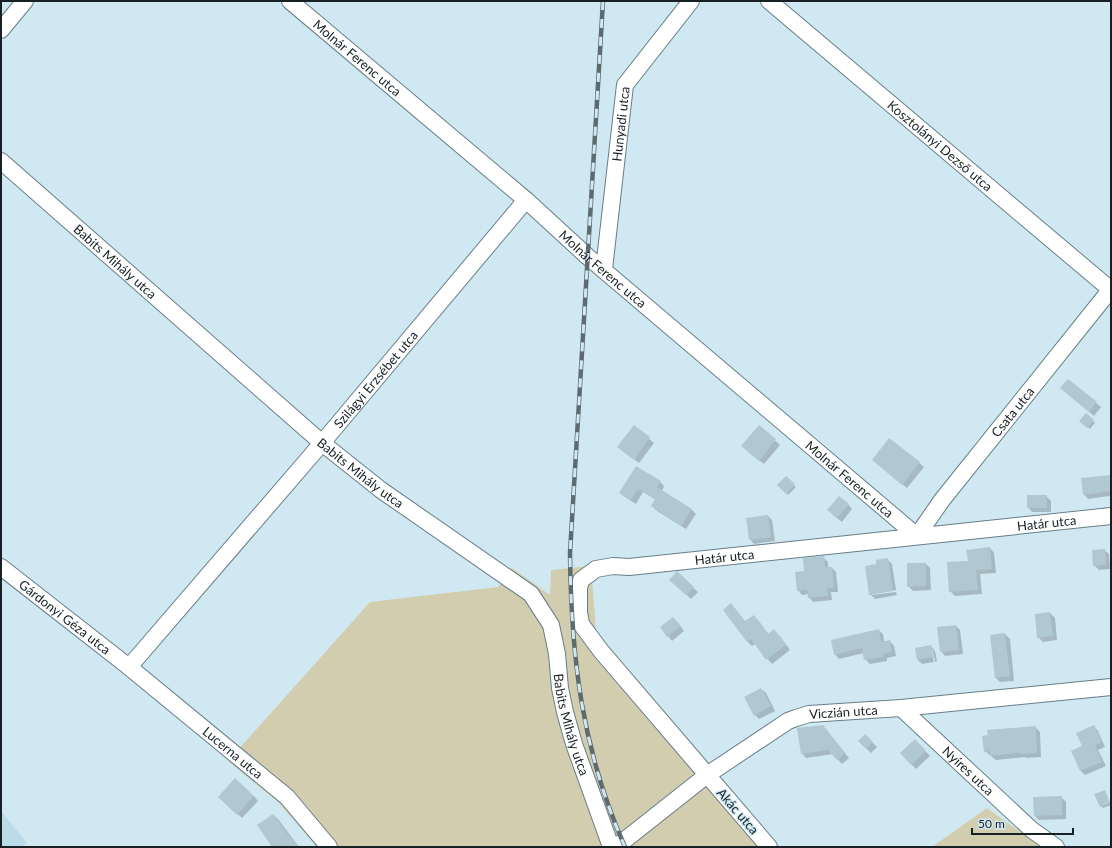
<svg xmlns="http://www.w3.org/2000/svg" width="1112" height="848" viewBox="0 0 1112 848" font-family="Lato,sans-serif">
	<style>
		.built { fill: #badbe8 }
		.green { fill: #d2cdae }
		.shadow { fill: #0003 }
		.building { fill: #b0c8d2 }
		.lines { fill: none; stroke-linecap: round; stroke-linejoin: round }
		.minor-casing { stroke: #677e87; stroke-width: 18 }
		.minor { stroke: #fff; stroke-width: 16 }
		.rail-casing { stroke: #5d6b71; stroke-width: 4.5 }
		.rail { stroke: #d0e8f2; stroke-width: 3; stroke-dasharray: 9; stroke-linecap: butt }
		.labels { text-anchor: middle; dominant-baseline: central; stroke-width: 3; stroke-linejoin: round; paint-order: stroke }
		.street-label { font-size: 13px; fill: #172024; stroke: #d0e8f2 }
	</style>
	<rect width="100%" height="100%" fill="#d0e8f2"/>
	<polygon class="built" points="1,811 27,843 20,847 1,847"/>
	<g class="green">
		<polygon points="591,566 596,631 725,782 778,847 317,847 278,802 228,761 370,602 498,587 512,568 550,595 551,570"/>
		<polygon points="987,808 1041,847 932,847"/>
	</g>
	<g class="shadow">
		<polygon points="1068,380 1101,407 1094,416 1061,388"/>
		<polygon points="1086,415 1095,423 1090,429 1083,423"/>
		<polygon points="634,426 654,443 639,463 623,451"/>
		<polygon points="759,426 780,445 764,464 747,451"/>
		<polygon points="890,439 924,467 907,488 873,460"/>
		<polygon points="1111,476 1111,498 1109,496 1088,499 1084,494"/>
		<polygon points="786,478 796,487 788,495 779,485"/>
		<polygon points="660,482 664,486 662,491 692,510 696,514 686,529 657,511 652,506 656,500 643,492 636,504 625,497 620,493"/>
		<polygon points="1046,496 1051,501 1051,512 1032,512 1028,507"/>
		<polygon points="848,504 852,509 842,522 833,515"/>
		<polygon points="768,516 772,520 775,541 754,544 750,539"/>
		<polygon points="990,548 994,553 996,573 980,574 982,594 955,596 950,591 969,562"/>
		<polygon points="1104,550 1109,554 1110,569 1099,570 1094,565"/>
		<polygon points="823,557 828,562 828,568 832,568 836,572 838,592 831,592 832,600 813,602 809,597 808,594 802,595 798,590 805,572"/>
		<polygon points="887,559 892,564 896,590 872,593 872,595 896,592 897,595 875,599 870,594 878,565"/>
		<polygon points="926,564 930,568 931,590 913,591 908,586"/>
		<polygon points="677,573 698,592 691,599 675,584"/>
		<polygon points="731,605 745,622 758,620 769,635 779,635 790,650 772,664 755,644 752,646 748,642 724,610"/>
		<polygon points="1050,613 1055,618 1057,640 1043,642 1038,637"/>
		<polygon points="677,622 684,631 672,641 668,636"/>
		<polygon points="956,626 960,630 963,654 945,656 941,651"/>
		<polygon points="878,630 883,634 884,642 890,641 894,646 896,656 887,658 887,661 870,664 865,659 864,653 839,659 835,654"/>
		<polygon points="1005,634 1010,639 1014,681 1000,682 996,678"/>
		<polygon points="931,646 935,651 937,661 935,662 933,650 931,650 934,662 922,664 918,660 916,649"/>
		<polygon points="761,689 766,693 775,711 759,719 755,715"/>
		<polygon points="1094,726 1098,731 1105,747 1098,750 1106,766 1085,775 1081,771 1072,751 1083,746"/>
		<polygon points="1035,727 1040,732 1041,757 1026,758 1025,757 996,760 985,751"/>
		<polygon points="827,731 849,758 842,764 833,754 806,758 802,753"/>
		<polygon points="865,735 877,747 871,753 859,741"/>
		<polygon points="915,740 930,756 916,769 901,753"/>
		<polygon points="1104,791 1111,805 1103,808 1101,806"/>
		<polygon points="254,796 258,801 242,818 224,802"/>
		<polygon points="1061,797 1066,802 1066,819 1039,820 1035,816"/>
		<polygon points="273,815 278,819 299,847 284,847"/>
	</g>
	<g class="building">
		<polygon points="1068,379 1097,402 1089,412 1060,388"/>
		<polygon points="1086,413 1094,420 1087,428 1079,421"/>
		<polygon points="634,425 650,437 634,460 617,447"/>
		<polygon points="759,425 776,439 759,461 741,446"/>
		<polygon points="889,438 920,462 902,485 872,460"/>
		<polygon points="636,466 661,481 657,487 692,509 681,526 651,506 655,499 638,489 631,500 619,493"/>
		<polygon points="1111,475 1111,491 1083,495 1081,478"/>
		<polygon points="786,476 795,484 786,494 777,485"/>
		<rect x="1027" y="495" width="20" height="13"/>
		<polygon points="839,496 849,504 837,518 827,510"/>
		<polygon points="768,515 771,537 749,540 746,518"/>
		<polygon points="990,547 992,569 976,570 978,590 949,592 947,562 968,561 966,550"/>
		<polygon points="1105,549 1106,565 1093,566 1092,550"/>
		<polygon points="824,556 825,567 832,567 834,588 827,588 828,596 808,598 807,590 797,591 795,572 804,571 803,558"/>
		<polygon points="888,558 893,591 869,595 865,566 876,564 876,560"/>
		<polygon points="907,563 926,563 926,586 907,587"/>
		<polygon points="677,571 694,587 686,595 669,580"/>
		<polygon points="731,603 745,621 754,615 768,634 774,629 786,645 766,660 751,639 747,642 723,610"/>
		<polygon points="1050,612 1053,636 1037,638 1035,614"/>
		<polygon points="673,617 681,626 667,637 660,627"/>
		<polygon points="956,625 959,650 940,652 937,627"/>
		<polygon points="879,629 881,642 890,640 892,652 883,654 883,657 864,660 862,648 834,655 831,640"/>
		<polygon points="1005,633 1010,676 995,678 990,635"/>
		<polygon points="931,645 934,657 917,660 915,648"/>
		<polygon points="761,688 771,706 754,716 744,697"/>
		<polygon points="823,725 845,753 837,760 828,750 801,754 797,728"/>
		<polygon points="1094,725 1102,742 1095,745 1102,762 1080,771 1071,751 1082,746 1076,733"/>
		<polygon points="1036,726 1037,753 1021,754 1021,753 990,756 990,751 984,752 982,736 988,735 987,730"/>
		<polygon points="865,734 873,742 866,749 858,741"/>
		<polygon points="915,739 926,751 911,765 900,753"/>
		<polygon points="235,778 254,796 237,815 218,797"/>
		<polygon points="1105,790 1110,803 1100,807 1094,794"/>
		<polygon points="1062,796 1062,815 1034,816 1033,797"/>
		<polygon points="273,814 290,837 300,847 272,847 257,825"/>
	</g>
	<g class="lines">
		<defs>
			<g id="minor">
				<path id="s1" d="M290,1L526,200L588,257L917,536L942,500L1111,289"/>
				<path id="s2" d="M769,1L1111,290"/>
				<polyline points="1,30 25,1"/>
				<path id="s3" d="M1,161L322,443L381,490L531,594L551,625L557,654L560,688L565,712L574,744L611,847"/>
				<path id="s4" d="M604,269L625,85L691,1"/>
				<path id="s5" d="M1,567L129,667L287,797L329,847"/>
				<path id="s6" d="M129,667L322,443L526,200"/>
				<path id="s7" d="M901,708L1032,830L1056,847"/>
				<path id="s8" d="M616,847L707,775L788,721L796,718L809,714L901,708L1111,687"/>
				<path id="s9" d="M769,847L601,651L581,624L579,612V588L581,580L596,569L613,566L629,567L1111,516"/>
			</g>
		</defs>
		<use href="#minor" class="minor-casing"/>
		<use href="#minor" class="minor"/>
		<defs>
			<path id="rail" d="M603,1L570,553C571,658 582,750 625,847"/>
		</defs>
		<use href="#rail" class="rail-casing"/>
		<use href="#rail" class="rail"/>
	</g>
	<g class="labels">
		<g class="street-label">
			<text stroke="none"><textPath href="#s1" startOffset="88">Molnár Ferenc utca</textPath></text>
			<text stroke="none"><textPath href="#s4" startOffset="146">Hunyadi utca</textPath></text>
			<text stroke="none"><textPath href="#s2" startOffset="224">Kosztolányi Dezső utca</textPath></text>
			<text stroke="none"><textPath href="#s3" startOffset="152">Babits Mihály utca</textPath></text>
			<text stroke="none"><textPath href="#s1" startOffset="412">Molnár Ferenc utca</textPath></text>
			<text stroke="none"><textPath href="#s6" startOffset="379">Szilágyi Erzsébet utca</textPath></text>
			<text stroke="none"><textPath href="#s1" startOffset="981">Csata utca</textPath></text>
			<text stroke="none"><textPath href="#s3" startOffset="476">Babits Mihály utca</textPath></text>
			<text stroke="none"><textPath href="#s1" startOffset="736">Molnár Ferenc utca</textPath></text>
			<text stroke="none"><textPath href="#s9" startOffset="808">Határ utca</textPath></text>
			<text stroke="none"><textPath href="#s9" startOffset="484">Határ utca</textPath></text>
			<text stroke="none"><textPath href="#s5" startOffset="81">Gárdonyi Géza utca</textPath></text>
			<text stroke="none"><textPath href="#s8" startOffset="270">Viczián utca</textPath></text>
			<text stroke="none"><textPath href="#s3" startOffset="824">Babits Mihály utca</textPath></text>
			<text stroke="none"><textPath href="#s5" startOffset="297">Lucerna utca</textPath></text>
			<text stroke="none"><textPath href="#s7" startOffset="92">Nyíres utca</textPath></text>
			<text transform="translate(738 811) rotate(49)">Akác utca</text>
		</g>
	</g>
	<rect width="1112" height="848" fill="none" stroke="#172024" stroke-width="4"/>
	<path d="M972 828v6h101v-6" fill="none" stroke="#172024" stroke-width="2"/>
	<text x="978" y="828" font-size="12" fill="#172024" stroke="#d0e8f2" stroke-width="3" paint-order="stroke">50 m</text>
</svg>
